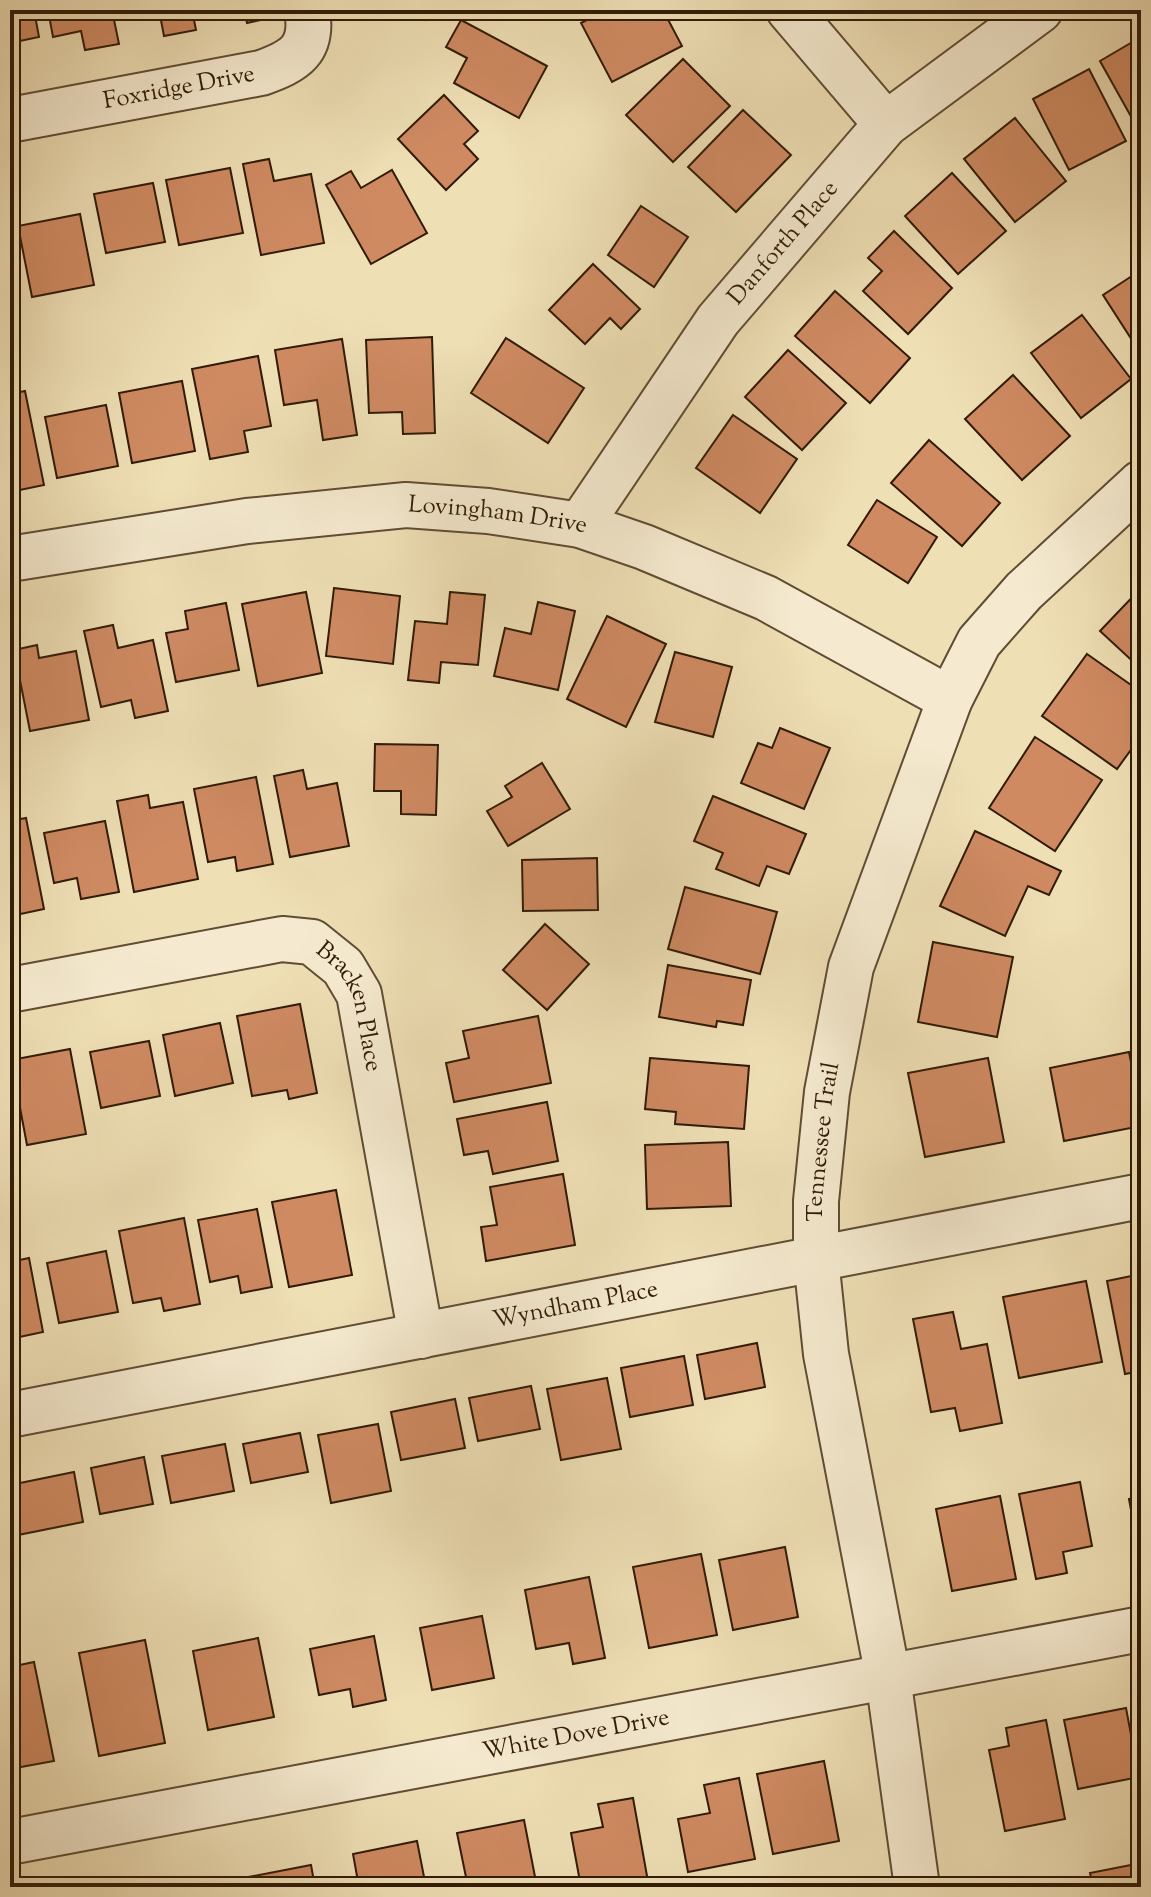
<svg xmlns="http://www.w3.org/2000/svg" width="1151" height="1897" viewBox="0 0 1151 1897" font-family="'Sorts Mill Goudy',serif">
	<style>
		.building { fill: #cf8a62; stroke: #311b08; stroke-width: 2 }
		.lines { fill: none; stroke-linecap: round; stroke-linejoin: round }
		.minor-casing { stroke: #604c33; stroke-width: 48 }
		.minor { stroke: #f5eacf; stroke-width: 44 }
		.labels { text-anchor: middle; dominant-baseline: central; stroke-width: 6; stroke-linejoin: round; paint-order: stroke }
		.street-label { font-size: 24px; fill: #311b08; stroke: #f5eacf }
	</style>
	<rect width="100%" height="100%" fill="#efdfb5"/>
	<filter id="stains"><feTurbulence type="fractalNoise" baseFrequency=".0025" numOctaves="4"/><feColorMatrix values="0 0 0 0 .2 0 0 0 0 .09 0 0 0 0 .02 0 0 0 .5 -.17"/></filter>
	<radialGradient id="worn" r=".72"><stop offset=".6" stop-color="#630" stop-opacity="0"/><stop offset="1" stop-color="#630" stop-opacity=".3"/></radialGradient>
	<g class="building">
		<polygon points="10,10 34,10 39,37 10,43"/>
		<polygon points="48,10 112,10 119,44 85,50 81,31 53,37"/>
		<polygon points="159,10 192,10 196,30 164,36"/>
		<polygon points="244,10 273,10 274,17 247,23"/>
		<polygon points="424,10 479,10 426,20"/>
		<polygon points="606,10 663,10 682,46 612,82 581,23"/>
		<polygon points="461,20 547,66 519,118 454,83 467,58 446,47"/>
		<polygon points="1141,37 1141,127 1138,129 1100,61"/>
		<polygon points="683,59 730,106 673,162 626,115"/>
		<polygon points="1089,69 1126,141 1069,170 1033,99"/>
		<polygon points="444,95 478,131 464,144 478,159 446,190 398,139"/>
		<polygon points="743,110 791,155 736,212 688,167"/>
		<polygon points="1015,118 1066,181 1015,222 964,159"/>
		<polygon points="269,159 274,181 311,174 324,243 261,255 243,164"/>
		<polygon points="230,168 243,233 179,245 166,180"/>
		<polygon points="392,170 427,233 371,264 326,185 351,171 361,188"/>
		<polygon points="952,173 1006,231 958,274 905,216"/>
		<polygon points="153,183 165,242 106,253 94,194"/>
		<polygon points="641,206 688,237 654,287 608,255"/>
		<polygon points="80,214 94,285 32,297 18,226"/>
		<polygon points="894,231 952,288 908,334 863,291 882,271 868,258"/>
		<polygon points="10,258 18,299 10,301"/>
		<polygon points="593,264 640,309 621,329 610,318 585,344 549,310"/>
		<polygon points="1141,270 1141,354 1103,295"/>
		<polygon points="835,291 910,358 870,403 795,336"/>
		<polygon points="1082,315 1131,379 1081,418 1031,353"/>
		<polygon points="432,337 435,433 403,434 402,412 369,413 366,340"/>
		<polygon points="506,338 584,388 548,443 471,393"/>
		<polygon points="342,339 357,435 323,440 317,400 284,405 275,350"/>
		<polygon points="788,350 846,403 802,450 745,397"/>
		<polygon points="258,356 271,426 244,431 248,452 210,459 192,369"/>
		<polygon points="1013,375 1070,436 1022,480 965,419"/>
		<polygon points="182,381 195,451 132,463 119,393"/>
		<polygon points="25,391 44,485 10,492 10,394"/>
		<polygon points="106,405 118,466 57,478 45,417"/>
		<polygon points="733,415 797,459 760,513 696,468"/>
		<polygon points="929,440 1000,503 962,546 891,483"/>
		<polygon points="877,500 937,537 908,583 848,545"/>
		<polygon points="334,588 400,596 393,664 326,656"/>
		<polygon points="1141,588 1141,669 1100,631"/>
		<polygon points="306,592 322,673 258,686 242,604"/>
		<polygon points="450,592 485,595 478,665 441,662 439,683 408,680 415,621 447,624"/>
		<polygon points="538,602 575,611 558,690 494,676 505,628 531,634"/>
		<polygon points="226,603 239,670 176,682 166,633 188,629 185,611"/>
		<polygon points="607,616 666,644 626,727 567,699"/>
		<polygon points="113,625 118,648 153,640 168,711 135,718 131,700 101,707 84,631"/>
		<polygon points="37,645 39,658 76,651 89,720 30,731 14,650"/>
		<polygon points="675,652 732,667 713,737 655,722"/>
		<polygon points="1087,654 1141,692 1141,697 1133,709 1141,715 1141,736 1117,769 1042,716"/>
		<polygon points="780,728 830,748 804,809 741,783 758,743 772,748"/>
		<polygon points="1035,737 1102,780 1055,851 989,808"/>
		<polygon points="375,744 438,745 436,815 401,814 401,791 374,791"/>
		<polygon points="542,763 570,809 508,846 487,811 512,797 505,786"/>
		<polygon points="303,770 307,789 337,783 349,846 290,857 274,776"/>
		<polygon points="256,777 273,864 237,871 235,857 208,862 194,789"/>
		<polygon points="148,795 150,808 183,802 198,879 134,892 117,801"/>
		<polygon points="713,796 806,834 789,874 767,866 759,886 716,869 723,853 694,841"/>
		<polygon points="26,818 44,909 11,916 10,821"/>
		<polygon points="105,821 119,892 81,899 77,878 54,883 44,833"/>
		<polygon points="975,831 1061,871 1049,895 1028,886 1005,936 940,906"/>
		<polygon points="597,858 598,910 523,911 522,860"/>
		<polygon points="685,887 777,912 760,974 668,949"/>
		<polygon points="545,924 589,964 547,1010 503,970"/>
		<polygon points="933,942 1013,957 997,1037 918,1022"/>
		<polygon points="668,965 751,980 743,1025 717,1021 716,1027 659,1017"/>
		<polygon points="300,1004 317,1093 289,1099 287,1090 252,1096 237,1016"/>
		<polygon points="538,1016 551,1083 454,1102 446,1063 469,1058 463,1031"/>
		<polygon points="220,1023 233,1083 175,1096 163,1035"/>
		<polygon points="149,1041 160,1096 101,1108 90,1052"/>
		<polygon points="70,1049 86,1134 27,1145 11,1060"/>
		<polygon points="1129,1052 1141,1113 1141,1126 1064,1141 1050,1068"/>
		<polygon points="650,1058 749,1066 744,1129 675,1124 676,1112 645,1109"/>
		<polygon points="988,1058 1004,1142 925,1157 908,1073"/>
		<polygon points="547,1102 558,1161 493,1174 488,1151 464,1155 457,1119"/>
		<polygon points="728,1142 731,1206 647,1209 645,1145"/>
		<polygon points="563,1174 575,1245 486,1261 481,1227 497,1225 490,1187"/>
		<polygon points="336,1190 352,1275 289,1287 272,1202"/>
		<polygon points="257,1209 272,1287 241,1293 238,1276 210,1282 198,1220"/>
		<polygon points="184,1218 200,1304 164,1311 161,1298 133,1303 119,1231"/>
		<polygon points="106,1251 118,1312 59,1323 47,1263"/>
		<polygon points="29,1258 43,1332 10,1339 10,1262"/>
		<polygon points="1141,1274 1141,1371 1125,1374 1107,1281"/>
		<polygon points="1086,1281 1102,1362 1019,1378 1003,1297"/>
		<polygon points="953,1312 961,1349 987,1344 1002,1423 960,1431 955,1408 931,1412 913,1319"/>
		<polygon points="757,1343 765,1387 705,1399 697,1355"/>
		<polygon points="684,1356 693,1405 630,1417 621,1368"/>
		<polygon points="607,1378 621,1449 561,1460 547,1389"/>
		<polygon points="531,1386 540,1429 478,1441 469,1398"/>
		<polygon points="455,1399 465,1448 401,1460 391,1412"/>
		<polygon points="378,1424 391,1491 331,1503 318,1435"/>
		<polygon points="300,1433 308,1472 251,1483 243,1444"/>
		<polygon points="225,1444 234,1491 171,1503 162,1456"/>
		<polygon points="144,1457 153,1504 100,1514 91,1468"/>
		<polygon points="74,1472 83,1522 18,1535 10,1485"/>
		<polygon points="1080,1482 1092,1546 1063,1552 1067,1573 1036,1579 1019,1494"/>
		<polygon points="1000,1496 1016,1579 952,1591 936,1509"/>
		<polygon points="1141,1496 1141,1559 1140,1559 1129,1499"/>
		<polygon points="785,1547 798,1617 733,1630 719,1560"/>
		<polygon points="701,1554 717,1635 649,1648 633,1567"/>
		<polygon points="589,1577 605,1658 573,1664 569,1643 536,1649 525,1590"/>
		<polygon points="482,1616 494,1678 432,1690 420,1628"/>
		<polygon points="374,1636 386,1700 353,1707 350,1689 319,1695 310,1649"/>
		<polygon points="258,1638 274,1717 208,1730 193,1651"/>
		<polygon points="145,1640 165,1743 99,1756 79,1653"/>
		<polygon points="34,1662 54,1761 10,1769 10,1667"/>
		<polygon points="1126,1708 1139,1777 1078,1789 1064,1720"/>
		<polygon points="1046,1720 1065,1819 1005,1831 989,1750 1009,1746 1006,1728"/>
		<polygon points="824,1761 839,1841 773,1854 757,1774"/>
		<polygon points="739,1778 755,1859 688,1872 678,1819 710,1813 704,1785"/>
		<polygon points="633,1798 649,1887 581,1887 571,1833 603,1827 598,1804"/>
		<polygon points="524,1820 537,1887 468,1887 457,1833"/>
		<polygon points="417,1841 426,1887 359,1887 353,1854"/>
		<polygon points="1141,1863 1141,1887 1093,1887 1090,1873"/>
		<polygon points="311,1865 315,1887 244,1887 243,1878"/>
	</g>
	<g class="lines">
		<defs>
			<g id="minor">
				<polyline points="789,10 886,124"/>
				<path id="s1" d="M10,120L261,73C295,61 314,50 307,10"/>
				<path id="s2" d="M580,525L718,320L886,124L1040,10"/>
				<path id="s3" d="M10,559L247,521L406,505L488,511L580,525L644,547L766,598L950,699"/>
				<path id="s4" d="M10,990L282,939L312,942L343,967L359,994L421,1336"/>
				<path id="s5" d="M10,1415L1141,1196"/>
				<path id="s6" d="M10,1842L1141,1629"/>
				<path id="s7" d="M917,1887L888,1677L826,1354L816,1259V1201L827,1092L851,967L950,699L979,642L1024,591L1141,483"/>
			</g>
		</defs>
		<use href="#minor" class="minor-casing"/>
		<use href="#minor" class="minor"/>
	</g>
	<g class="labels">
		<g class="street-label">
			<text stroke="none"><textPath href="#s1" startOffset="172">Foxridge Drive</textPath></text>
			<text stroke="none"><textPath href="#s2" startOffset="348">Danforth Place</textPath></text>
			<text stroke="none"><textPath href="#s3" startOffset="492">Lovingham Drive</textPath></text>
			<text stroke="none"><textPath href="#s4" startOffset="386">Bracken Place</textPath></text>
			<text stroke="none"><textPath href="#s7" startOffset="754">Tennessee Trail</textPath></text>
			<text stroke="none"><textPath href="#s5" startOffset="576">Wyndham Place</textPath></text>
			<text stroke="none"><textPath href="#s6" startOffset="576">White Dove Drive</textPath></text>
		</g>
	</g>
	<rect width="1151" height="1897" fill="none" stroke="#efdfb5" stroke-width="40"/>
	<rect x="12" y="12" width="1127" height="1873" fill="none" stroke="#311b08" stroke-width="4"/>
	<rect x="20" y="20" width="1111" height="1857" fill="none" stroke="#311b08" stroke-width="2"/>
	<rect width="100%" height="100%" filter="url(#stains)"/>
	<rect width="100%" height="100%" fill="url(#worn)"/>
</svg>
